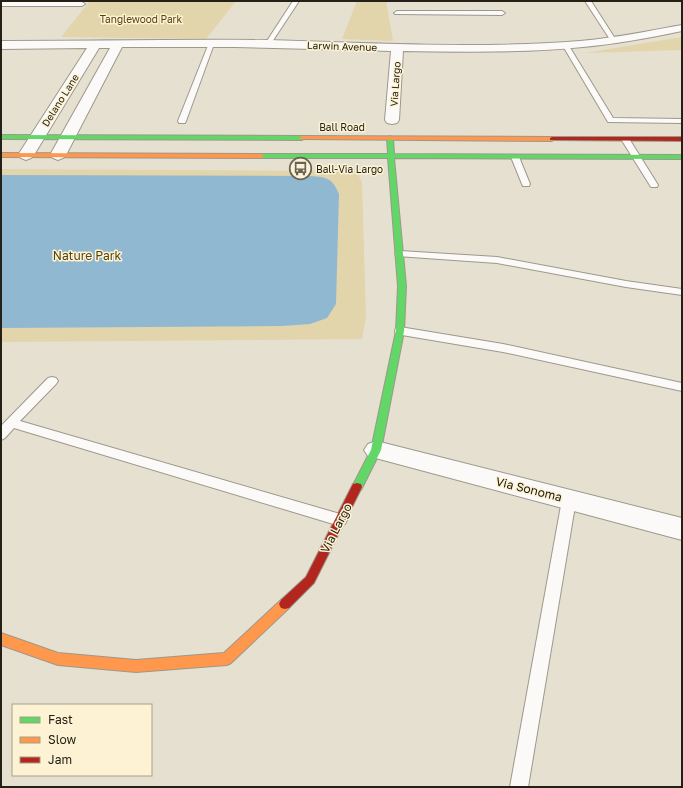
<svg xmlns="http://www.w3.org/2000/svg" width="683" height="788" viewBox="0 0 683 788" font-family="'Golos Text',sans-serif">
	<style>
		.green { fill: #e2d4ab }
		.water { fill: #91b8d1 }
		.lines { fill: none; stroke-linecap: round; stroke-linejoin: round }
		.lane-casing { stroke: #9d988c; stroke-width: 2 }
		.street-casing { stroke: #9d988c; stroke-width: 2 }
		.fast-casing { stroke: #9d988c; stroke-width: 2 }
		.slow-casing { stroke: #9d988c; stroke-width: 2 }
		.jam-casing { stroke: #9d988c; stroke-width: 2 }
		.lane { fill: #fbfaf8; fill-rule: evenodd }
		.street { fill: #fbfaf8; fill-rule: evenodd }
		.fast { fill: #63d668; fill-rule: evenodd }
		.slow { fill: #ff974d; fill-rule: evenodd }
		.jam { fill: #b3261e; fill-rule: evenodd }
		.labels { text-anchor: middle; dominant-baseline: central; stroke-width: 3; stroke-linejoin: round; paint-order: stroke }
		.far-park-label { font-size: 10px; fill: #52430f; stroke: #fdf3d4 }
		.far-street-label { font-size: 10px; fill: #242015; stroke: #fdf3d4 }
		.far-poi-label { font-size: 10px; fill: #242015; stroke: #fdf3d4; text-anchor: start }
		.park-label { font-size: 12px; fill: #52430f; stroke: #fdf3d4 }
		.street-label { font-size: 12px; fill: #242015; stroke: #fdf3d4 }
	</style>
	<rect width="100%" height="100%" fill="#e6e0d0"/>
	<g class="green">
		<polygon points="90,1 236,1 206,39 61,37"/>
		<polygon points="357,1 386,1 393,41 342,39"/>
		<polygon points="682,37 682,50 585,53"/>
		<polygon points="1,169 343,171 358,174 362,182 366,317 362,339 1,342"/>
	</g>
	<path class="water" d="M1,175L310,176C327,177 332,178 339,194L336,304L327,318L310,324L282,326L1,328Z"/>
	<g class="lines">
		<defs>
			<g id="lane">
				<polygon points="293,1 299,1 270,45 266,45 265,44"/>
				<polygon points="585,1 591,1 616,40 615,41 611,41"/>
				<polygon points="1,2 82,2 85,4 82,6 1,6"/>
				<polygon points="397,11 502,11 505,13 502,15 395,14 394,13"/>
				<polygon points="209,43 214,44 186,121 185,123 179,123 178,121"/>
				<polygon points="564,45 569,46 613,118 682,119 682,123 608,122 563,46"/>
				<polygon points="622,137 628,137 658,185 657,187 651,187 621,139"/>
				<polygon points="512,155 518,155 519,157 530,184 529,186 523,186 522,184 511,157"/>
				<polygon points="400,251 497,257 626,281 682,289 682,295 626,287 497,263 397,256 395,254"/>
				<polygon points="400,327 503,344 682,383 682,391 503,352 396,334 395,331 396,328"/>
				<polygon points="52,377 56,378 58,381 56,384 20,421 340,514 345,516 347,520 345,524 340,526 14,428 5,438 1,440 1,426 48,378"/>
				<polygon points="569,494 574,496 576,500 528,787 510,787 562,500 564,496"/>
			</g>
			<g id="street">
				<path d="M682,25V31C649,38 616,44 583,47C523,53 463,52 403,51L399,120L397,123L392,124L387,123L385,120L391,51L235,47H122L66,155L63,158L58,160L53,158L50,155L110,48H99L34,155L31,158L26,160L21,158L18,155L87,48L1,49V41C90,41 179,39 268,40C372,43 477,49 580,41C615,38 648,31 682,25Z"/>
				<polygon points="376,441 682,518 682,540 368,456 364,450 368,444"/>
			</g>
			<g id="fast">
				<polygon points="1,135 302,136 305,138 302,140 1,139"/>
				<polygon points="390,136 393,138 394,154 682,155 682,159 394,158 406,286 404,331 381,450 361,490 357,491 353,490 352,487 371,450 396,331 398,286 388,158 261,158 258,156 261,154 388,154 387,138"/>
			</g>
			<g id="slow">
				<polygon points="302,136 552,137 555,139 552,141 300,139 299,138"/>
				<polygon points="1,153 261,154 264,156 261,158 1,157"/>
				<polygon points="285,599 289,600 291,604 289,608 231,663 227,665 136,672 58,665 1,645 1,633 58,653 136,660 224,653 281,600"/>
			</g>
			<g id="jam">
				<polygon points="552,137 682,137 682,141 550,140 550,138"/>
				<polygon points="357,483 361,484 362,487 314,583 289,608 285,609 281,608 279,604 281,600 306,577 353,484"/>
			</g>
		</defs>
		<use href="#lane" class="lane-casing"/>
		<use href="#street" class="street-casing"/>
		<use href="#fast" class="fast-casing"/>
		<use href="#slow" class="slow-casing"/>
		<use href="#jam" class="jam-casing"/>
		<use href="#lane" class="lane"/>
		<use href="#street" class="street"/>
		<use href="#fast" class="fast"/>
		<use href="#slow" class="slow"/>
		<use href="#jam" class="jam"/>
	</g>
	<defs>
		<symbol id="bus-ring" viewBox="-11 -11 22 22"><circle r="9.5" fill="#fdf3d4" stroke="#686356" stroke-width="1.5"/><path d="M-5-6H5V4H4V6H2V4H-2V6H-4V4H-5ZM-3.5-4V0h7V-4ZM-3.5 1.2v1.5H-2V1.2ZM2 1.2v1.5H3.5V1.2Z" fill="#686356"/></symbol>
	</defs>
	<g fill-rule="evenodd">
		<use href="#bus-ring" x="288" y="156" width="25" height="25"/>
	</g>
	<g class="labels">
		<g class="far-park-label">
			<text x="141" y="19">Tanglewood Park</text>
		</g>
		<g class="far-street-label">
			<text transform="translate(342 46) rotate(2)">Larwin Avenue</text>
			<text transform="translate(395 84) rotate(-86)">Via Largo</text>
			<text transform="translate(60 100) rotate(-58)">Delano Lane</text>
			<text x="342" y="127">Ball Road</text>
		</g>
		<g class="far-poi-label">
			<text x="316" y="169">Ball-Via Largo</text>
		</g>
		<g class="park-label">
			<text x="87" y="255">Nature Park</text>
		</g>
		<g class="street-label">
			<text transform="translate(529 489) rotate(14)">Via Sonoma</text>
			<text transform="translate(336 528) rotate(-63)">Via Largo</text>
		</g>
	</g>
	<rect width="683" height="788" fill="none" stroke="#242015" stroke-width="4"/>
	<rect x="12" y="704" width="140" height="72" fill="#fdf3d4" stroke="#a69f88"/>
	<rect x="20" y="717" width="20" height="6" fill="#63d668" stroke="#a69f88"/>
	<text x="48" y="724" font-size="12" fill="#242015">Fast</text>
	<rect x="20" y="737" width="20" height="6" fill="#ff974d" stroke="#a69f88"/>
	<text x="48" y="744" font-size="12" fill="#242015">Slow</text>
	<rect x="20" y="757" width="20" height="6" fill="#b3261e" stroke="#a69f88"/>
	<text x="48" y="764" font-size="12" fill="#242015">Jam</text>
</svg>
